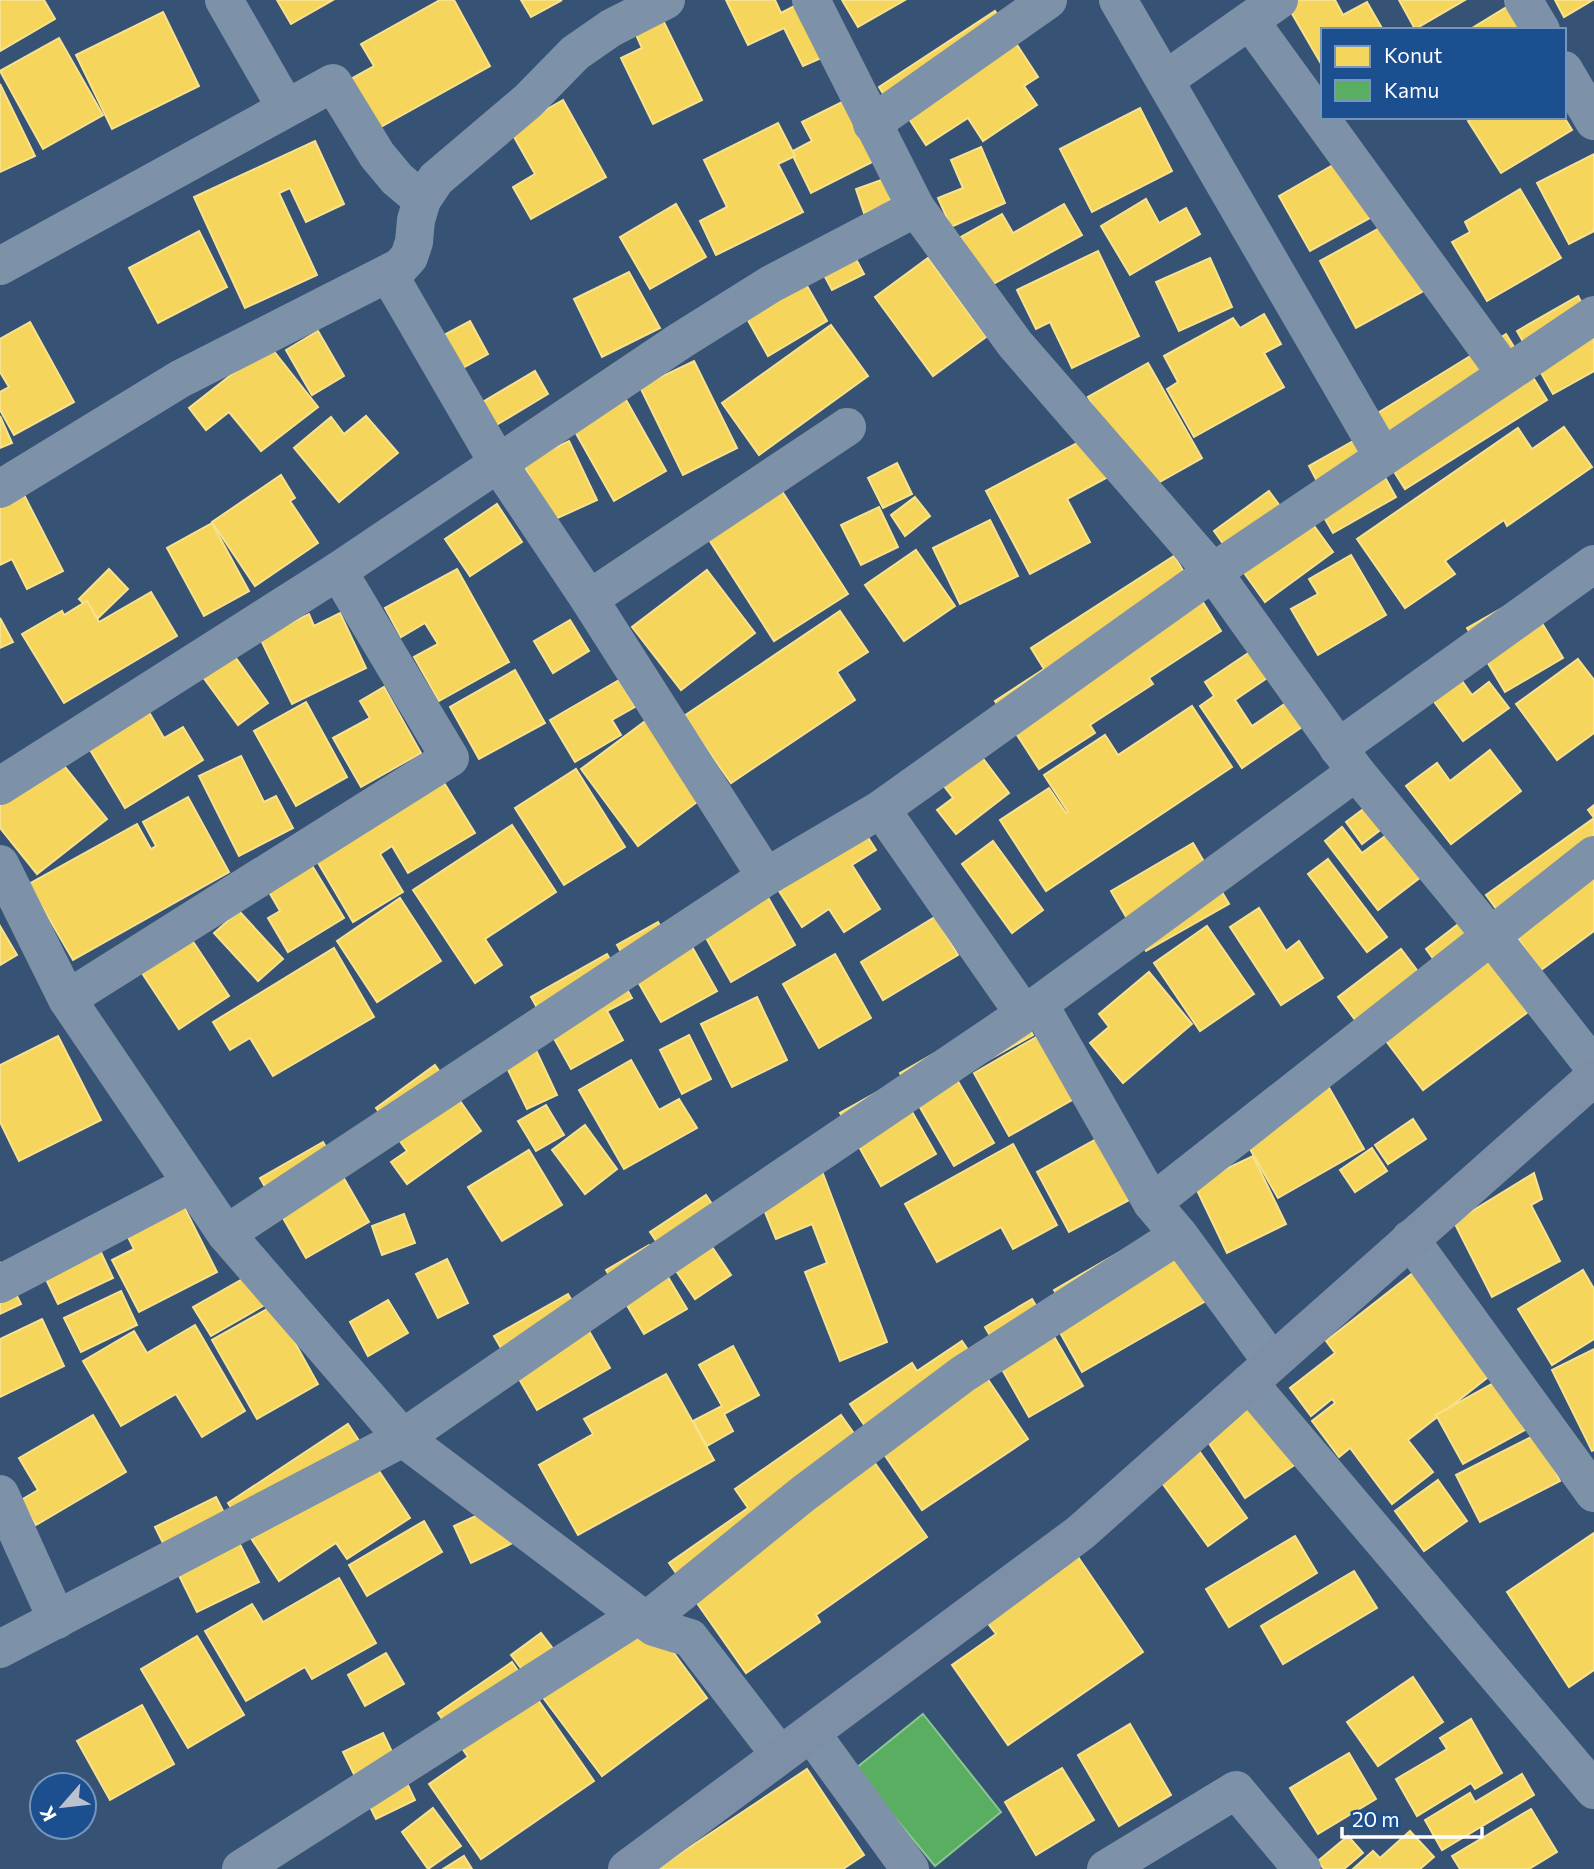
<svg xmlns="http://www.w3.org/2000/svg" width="1594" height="1869" viewBox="0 0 1594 1869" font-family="Commissioner,sans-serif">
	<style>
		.homes { fill: #f6d55c; stroke: #f9e28d; stroke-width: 2 }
		.public { fill: #5aae61; stroke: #8cc690; stroke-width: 2 }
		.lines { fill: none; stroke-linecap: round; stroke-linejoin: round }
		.minor { stroke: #7d92a8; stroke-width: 38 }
		.major { stroke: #7d8ea7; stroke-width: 38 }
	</style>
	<rect width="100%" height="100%" fill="#365274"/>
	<g class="homes">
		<polygon points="0,0 44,0 55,19 0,51"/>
		<polygon points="277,0 333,0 291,24"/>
		<polygon points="440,0 454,0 490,66 379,128 351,79 374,66 361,44"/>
		<polygon points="521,0 562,0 531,17"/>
		<polygon points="726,0 775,0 781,13 800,3 826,56 803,66 784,28 748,45"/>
		<polygon points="842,0 905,0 858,27"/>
		<polygon points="1284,0 1335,0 1343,15 1367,2 1383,30 1323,30 1323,67"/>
		<polygon points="1399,0 1465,0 1415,29"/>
		<polygon points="1555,0 1593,0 1564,17"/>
		<polygon points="1510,5 1525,30 1469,30"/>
		<polygon points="658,10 702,100 653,124 621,58 642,48 631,24"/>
		<polygon points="995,11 1038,77 1024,86 1037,105 983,141 968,118 926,145 902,108 895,113 879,87"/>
		<polygon points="163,12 199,86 112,129 76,55"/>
		<polygon points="59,38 103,115 43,149 0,71"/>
		<polygon points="0,84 35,156 0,172"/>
		<polygon points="563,100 606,177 531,219 513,187 535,174 510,130"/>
		<polygon points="844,101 874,161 811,193 791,152 812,141 802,122"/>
		<polygon points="1140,108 1172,171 1092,212 1060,149"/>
		<polygon points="1474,117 1564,117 1572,130 1501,173 1468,121"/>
		<polygon points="778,123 795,156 778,164 803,212 716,255 700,221 727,207 704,160"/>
		<polygon points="315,141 344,204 306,222 290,188 279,193 317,275 245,308 194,197"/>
		<polygon points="981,147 1005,203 951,227 938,198 963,188 951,160"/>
		<polygon points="1594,154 1594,231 1569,244 1537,183"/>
		<polygon points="1345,158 1377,214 1310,251 1279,196"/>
		<polygon points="884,179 892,203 864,213 856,189"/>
		<polygon points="1520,189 1561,258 1487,301 1452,242 1470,232 1465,222"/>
		<polygon points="1146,199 1159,223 1186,208 1200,234 1130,275 1101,226"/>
		<polygon points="676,204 706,257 650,289 620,237"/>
		<polygon points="1064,204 1082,235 988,287 961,237 1002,214 1013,233"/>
		<polygon points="1392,221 1429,288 1356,328 1320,261"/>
		<polygon points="199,231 227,287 158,323 129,268"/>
		<polygon points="849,246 864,274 832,290 817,262"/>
		<polygon points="1098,251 1139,336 1072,368 1050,322 1036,329 1017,290"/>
		<polygon points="928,258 986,337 933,376 875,297"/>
		<polygon points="1210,258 1232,307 1179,331 1156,282"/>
		<polygon points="629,272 660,328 602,357 574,299"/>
		<polygon points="799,272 827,321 768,356 740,306"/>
		<polygon points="1578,296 1594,325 1594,371 1553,394 1517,331"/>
		<polygon points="1264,314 1281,344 1264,353 1284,387 1194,437 1167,389 1178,382 1164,356 1233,318 1240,328"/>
		<polygon points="470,321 488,354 452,374 433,341"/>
		<polygon points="30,322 74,402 14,435 0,410 0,392 9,387 0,372 0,339"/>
		<polygon points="831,325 868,376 759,455 722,403"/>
		<polygon points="318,331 344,376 312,395 286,350"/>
		<polygon points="1506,334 1547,400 1405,489 1363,422"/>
		<polygon points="269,345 318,407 261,451 229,412 206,430 189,408"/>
		<polygon points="694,361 737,448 683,475 640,387"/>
		<polygon points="1148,363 1202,458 1142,492 1088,397"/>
		<polygon points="535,371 548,394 488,430 474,407"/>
		<polygon points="625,398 666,471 614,501 573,428"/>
		<polygon points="0,416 12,443 0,448"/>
		<polygon points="366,416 398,453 339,502 294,448 331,417 344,434"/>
		<polygon points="1564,427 1592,467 1507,526 1504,520 1445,561 1455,574 1405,608 1357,539 1518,428 1532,449"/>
		<polygon points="1098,432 1119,471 1067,499 1090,542 1030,574 986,491"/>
		<polygon points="1362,436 1396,497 1333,533 1318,507 1328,502 1309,466"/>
		<polygon points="569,441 597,500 551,521 523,463"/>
		<polygon points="897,463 912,494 883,508 868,478"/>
		<polygon points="281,475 295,498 290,501 318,543 255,586 212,522"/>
		<polygon points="20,487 63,571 27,589 12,559 0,565 0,497"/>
		<polygon points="780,488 848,594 774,641 706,535"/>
		<polygon points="1269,491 1296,528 1309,519 1333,552 1265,602 1214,531"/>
		<polygon points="915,497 930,516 905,536 891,515"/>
		<polygon points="497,504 522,542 470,576 445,539"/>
		<polygon points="879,507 898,547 861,565 841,525"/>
		<polygon points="990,520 1018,576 960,604 933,548"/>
		<polygon points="212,523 249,591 204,616 167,548"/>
		<polygon points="916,550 955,606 904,641 865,585"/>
		<polygon points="1351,555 1386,615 1318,655 1291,609 1318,594 1309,579"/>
		<polygon points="1174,556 1221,631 1149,678 1153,684 1090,725 1095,733 1039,769 995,701 1044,669 1031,648"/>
		<polygon points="109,569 128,589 98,618 79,599"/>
		<polygon points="457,569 509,662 439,701 414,657 438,644 425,623 401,637 385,608"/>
		<polygon points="707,570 755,633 681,690 632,627"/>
		<polygon points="151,592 177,636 64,703 22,634 62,611 64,615 87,601 99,622"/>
		<polygon points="1525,595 1563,658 1505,692 1467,628"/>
		<polygon points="840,611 868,652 837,672 855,700 731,783 684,716"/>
		<polygon points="340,613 366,668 292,704 260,638 309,614 314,626"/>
		<polygon points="0,618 13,642 0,648"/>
		<polygon points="570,620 589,651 553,673 534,641"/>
		<polygon points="1253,650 1270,676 1235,700 1252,726 1292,699 1308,723 1242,768 1200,706 1214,696 1205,682"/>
		<polygon points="231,651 268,703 238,725 200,673"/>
		<polygon points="1578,659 1594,680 1594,733 1557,760 1516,704"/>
		<polygon points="515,670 545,723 479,759 450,707"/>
		<polygon points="1455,671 1472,695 1489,682 1509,708 1463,741 1427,692"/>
		<polygon points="619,680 635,707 612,720 621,735 575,762 550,720"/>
		<polygon points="384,687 421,753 361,787 333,738 370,718 360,701"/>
		<polygon points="306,702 347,777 296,806 254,731"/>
		<polygon points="1192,706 1232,767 1046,891 1000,820 1049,788 1066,813 1068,812 1044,775 1105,735 1118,755"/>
		<polygon points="146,707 164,738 183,727 203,760 125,808 86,743"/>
		<polygon points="648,719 705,796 638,846 581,769"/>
		<polygon points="969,740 1009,793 956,834 937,810 953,798 931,769"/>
		<polygon points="1490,750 1521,791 1451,844 1406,786 1437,763 1450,781"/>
		<polygon points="241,756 264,802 276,796 293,828 239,856 199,776"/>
		<polygon points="57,757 107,819 37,874 0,828 0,802"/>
		<polygon points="576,769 625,847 564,885 515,808"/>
		<polygon points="438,773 475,833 408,873 392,846 380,854 403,892 353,922 310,849"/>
		<polygon points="1389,790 1405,811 1362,844 1346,822"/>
		<polygon points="188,797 229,872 73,960 29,884 137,824 151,849 156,846 143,822"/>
		<polygon points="1594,805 1594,931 1541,970 1486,895 1594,818 1588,810"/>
		<polygon points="853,814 876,850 852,865 880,909 844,932 829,909 802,927 777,888"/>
		<polygon points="1411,817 1443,860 1378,910 1325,841 1342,827 1362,853"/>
		<polygon points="512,825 556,892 485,939 502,965 475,983 413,890"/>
		<polygon points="993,841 1043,910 1012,933 962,864"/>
		<polygon points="1193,843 1229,904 1146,951 1111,891"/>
		<polygon points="308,859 344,918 288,952 268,918 280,911 265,885"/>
		<polygon points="1328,859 1387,937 1367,952 1308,874"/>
		<polygon points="753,871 795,945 731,982 689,908"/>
		<polygon points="400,898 441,961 377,1002 337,941"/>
		<polygon points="1259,908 1286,951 1299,941 1323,978 1281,1005 1230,927"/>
		<polygon points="239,911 283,959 258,981 214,933"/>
		<polygon points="935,917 958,955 883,1000 861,962"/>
		<polygon points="658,922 672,947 687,938 717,991 661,1022 617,945"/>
		<polygon points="1461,922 1528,1012 1423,1090 1383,1037 1373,1044 1338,997 1401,949 1435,994 1451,983 1426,949"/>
		<polygon points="0,926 17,955 0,965"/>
		<polygon points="1207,926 1254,994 1200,1031 1154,963"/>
		<polygon points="188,934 229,996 179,1029 138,967"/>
		<polygon points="334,948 374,1017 273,1076 250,1038 230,1050 213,1022"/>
		<polygon points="607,954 632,998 607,1011 623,1040 571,1069 531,997"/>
		<polygon points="835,954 871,1018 819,1048 783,984"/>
		<polygon points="1149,972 1192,1024 1123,1083 1090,1043 1109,1027 1099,1014"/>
		<polygon points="757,997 787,1060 732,1087 701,1024"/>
		<polygon points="1017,1006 1033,1035 956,1078 994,1143 954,1166 900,1073"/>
		<polygon points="527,1031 557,1095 527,1109 496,1045"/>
		<polygon points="689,1035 711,1079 682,1094 660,1050"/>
		<polygon points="58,1036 101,1120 19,1161 0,1122 0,1065"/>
		<polygon points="1038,1036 1074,1099 1009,1136 974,1073"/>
		<polygon points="631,1060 659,1110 679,1099 697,1128 624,1169 579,1090"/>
		<polygon points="435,1065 481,1131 407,1184 391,1162 407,1151 376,1108"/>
		<polygon points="1324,1079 1364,1149 1278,1198 1238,1128"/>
		<polygon points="895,1082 936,1154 881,1186 840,1113"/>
		<polygon points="546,1105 564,1135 536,1151 518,1121"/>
		<polygon points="1413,1119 1426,1139 1388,1164 1375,1145"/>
		<polygon points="585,1125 617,1169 585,1194 552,1150"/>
		<polygon points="1098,1138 1131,1199 1069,1232 1037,1172"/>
		<polygon points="323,1142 369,1222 306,1258 260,1178"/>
		<polygon points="1013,1144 1057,1225 1013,1249 1001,1227 937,1262 905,1204"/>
		<polygon points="1372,1148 1387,1171 1355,1192 1340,1170"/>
		<polygon points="529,1150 562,1205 502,1241 468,1187"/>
		<polygon points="1253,1156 1286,1224 1227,1253 1194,1184"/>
		<polygon points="817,1158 887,1342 840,1361 805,1272 827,1263 812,1224 776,1239 753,1183"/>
		<polygon points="1534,1173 1542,1199 1531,1205 1560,1261 1492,1297 1454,1222"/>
		<polygon points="170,1179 217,1272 139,1312 112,1260 134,1249 114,1209"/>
		<polygon points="706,1195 724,1222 704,1235 731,1275 695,1299 650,1232"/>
		<polygon points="404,1214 415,1243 382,1255 372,1226"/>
		<polygon points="1170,1223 1213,1297 1082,1372 1053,1320 1067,1311 1054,1290"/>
		<polygon points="91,1231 113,1278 58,1304 35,1257"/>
		<polygon points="649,1245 687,1309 644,1334 606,1270"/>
		<polygon points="447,1259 468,1303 438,1318 416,1274"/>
		<polygon points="0,1262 21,1304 0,1314"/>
		<polygon points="1583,1270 1594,1289 1594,1339 1552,1365 1518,1309"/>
		<polygon points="1414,1272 1492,1374 1408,1440 1433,1472 1392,1504 1350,1448 1339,1457 1312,1421 1335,1403 1332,1399 1311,1416 1290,1388 1335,1353 1326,1341"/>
		<polygon points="253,1273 270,1302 211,1336 193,1307"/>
		<polygon points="121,1291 137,1325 81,1352 64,1318"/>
		<polygon points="568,1294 610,1368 537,1410 494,1336"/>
		<polygon points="1032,1299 1083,1386 1029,1417 999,1364 1005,1361 985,1327"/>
		<polygon points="388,1300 408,1333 368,1356 350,1322"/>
		<polygon points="274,1305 318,1384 257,1419 212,1340"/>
		<polygon points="42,1319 64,1366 0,1397 0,1339"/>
		<polygon points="195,1325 245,1411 202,1437 176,1394 121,1426 83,1361 134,1331 147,1353"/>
		<polygon points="962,1341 1028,1439 922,1510 850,1404 912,1363 917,1371"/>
		<polygon points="733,1346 759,1395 724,1414 733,1431 707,1446 693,1421 722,1406 699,1365"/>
		<polygon points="1594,1349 1594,1450 1592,1451 1552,1370"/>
		<polygon points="666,1374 714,1460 578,1535 539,1465 593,1434 584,1419"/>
		<polygon points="1497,1381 1525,1430 1463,1464 1436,1415"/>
		<polygon points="1250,1394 1296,1464 1245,1498 1199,1428"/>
		<polygon points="93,1415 126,1472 36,1525 21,1500 38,1490 19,1458"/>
		<polygon points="841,1415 927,1537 816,1615 820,1622 746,1673 669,1563 748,1508 735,1489"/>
		<polygon points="348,1424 410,1518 347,1559 336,1543 279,1581 228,1503"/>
		<polygon points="1537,1434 1560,1481 1480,1522 1456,1475"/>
		<polygon points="1197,1448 1247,1518 1208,1546 1157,1476"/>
		<polygon points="1438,1480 1467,1521 1424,1551 1395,1511"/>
		<polygon points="216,1497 259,1582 197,1612 155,1527"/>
		<polygon points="504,1503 521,1539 471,1563 454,1526"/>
		<polygon points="424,1521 442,1552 367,1596 349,1565"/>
		<polygon points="1594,1533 1594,1670 1569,1687 1507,1592"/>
		<polygon points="1295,1536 1317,1573 1229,1627 1206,1589"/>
		<polygon points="1078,1557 1143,1652 1008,1745 952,1665 996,1634 986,1621"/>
		<polygon points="1354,1571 1377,1608 1283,1664 1261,1626"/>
		<polygon points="339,1578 376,1643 312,1679 305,1667 246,1701 205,1631 252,1604 263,1622"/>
		<polygon points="643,1611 707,1698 602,1776 511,1655 541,1633 567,1667"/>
		<polygon points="197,1636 244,1715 188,1748 141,1669"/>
		<polygon points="386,1653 404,1684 365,1706 348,1675"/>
		<polygon points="512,1662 594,1781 481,1859 429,1784 468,1757 438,1713"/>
		<polygon points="1413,1677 1443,1722 1378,1766 1347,1722"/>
		<polygon points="142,1705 174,1764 110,1800 77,1741"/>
		<polygon points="1471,1719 1502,1773 1475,1789 1471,1783 1417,1816 1396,1779 1447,1749 1440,1738"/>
		<polygon points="1130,1724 1171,1795 1119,1826 1078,1755"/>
		<polygon points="383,1733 415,1800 376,1819 343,1752"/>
		<polygon points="1349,1753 1376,1799 1318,1834 1290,1788"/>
		<polygon points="1062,1768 1094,1820 1036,1855 1005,1802"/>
		<polygon points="807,1769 864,1855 843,1869 657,1869"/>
		<polygon points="1522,1774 1534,1795 1442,1850 1425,1820 1470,1793 1475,1802"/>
		<polygon points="433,1808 461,1846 428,1869 402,1832"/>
		<polygon points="1531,1809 1557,1852 1529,1869 1460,1869 1452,1856"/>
		<polygon points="1410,1831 1434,1857 1420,1869 1353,1869 1373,1851 1380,1858"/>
		<polygon points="1348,1836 1363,1853 1344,1869 1324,1869 1318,1861"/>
		<polygon points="464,1856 472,1869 443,1869"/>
	</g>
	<polygon class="public" points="923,1714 1001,1812 935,1866 855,1769"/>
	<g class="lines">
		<g class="minor">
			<polyline points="224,0 286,108"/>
			<polyline points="811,0 916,208 1015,344 1213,572 1594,315"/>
			<polyline points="1118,0 1383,457"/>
			<polyline points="1523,0 1541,30"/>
			<polyline points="1250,21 1506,374"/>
			<polyline points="1564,70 1594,121"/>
			<polyline points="1165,80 1279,0"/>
			<polyline points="872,124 1048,0"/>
			<polyline points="0,266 333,83 377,155 397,179 422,200"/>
			<polyline points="389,275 498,463 589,599 766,877"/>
			<polyline points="0,489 180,379 400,267 409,257 414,242 416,220 422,200 436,179 528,101 575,53 611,28 666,0"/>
			<polyline points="589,599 847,427"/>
			<polyline points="1338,748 1594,564"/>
			<polyline points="0,786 338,571 680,341 771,284 916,208"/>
			<polyline points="881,809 1024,1014"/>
			<polyline points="0,864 67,999 226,1234 403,1438 654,1627 690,1638 780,1755"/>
			<polyline points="67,999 450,758 338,571"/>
			<polyline points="1039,1004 1152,1203 1179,1235 1272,1362"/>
			<polyline points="1152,1203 1594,855"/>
			<polyline points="226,1234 766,877 881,809 1213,572 1356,772 1492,937 1594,1067"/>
			<polyline points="1410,1239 1594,1493"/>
			<polyline points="0,1284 191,1184"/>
			<polyline points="1249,1383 1594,1790"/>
			<polyline points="0,1494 57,1620"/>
			<polyline points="646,1621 803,1494 963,1374 1179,1235"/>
			<polyline points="0,1649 403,1438 646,1270 1039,1004 1356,772"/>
			<polyline points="811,1733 910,1869"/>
			<polyline points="241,1869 639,1615"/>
			<polyline points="1106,1869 1236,1790 1302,1869"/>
		</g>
		<polyline class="major" points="627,1869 1080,1533 1594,1077"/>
	</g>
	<rect x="1321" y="28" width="245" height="91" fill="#1b4f8f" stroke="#7695bc" stroke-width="2"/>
	<rect x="1335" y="46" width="35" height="21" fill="#f6d55c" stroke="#7695bc" stroke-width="2"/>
	<text x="1384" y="63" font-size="21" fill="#ffffff">Konut</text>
	<rect x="1335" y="80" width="35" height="21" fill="#5aae61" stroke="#7695bc" stroke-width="2"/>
	<text x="1384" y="98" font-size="21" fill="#ffffff">Kamu</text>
	<g transform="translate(63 1806) rotate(242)"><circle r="33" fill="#1b4f8f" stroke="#7695bc" stroke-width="2"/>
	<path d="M0-5L12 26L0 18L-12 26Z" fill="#b9c2ce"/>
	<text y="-10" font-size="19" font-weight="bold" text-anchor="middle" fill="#ffffff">K</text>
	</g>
	<path d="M1342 1827v10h140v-10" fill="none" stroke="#ffffff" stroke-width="3.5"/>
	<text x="1352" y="1827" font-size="21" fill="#ffffff" stroke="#1b4f8f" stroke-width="5" paint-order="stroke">20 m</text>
</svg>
